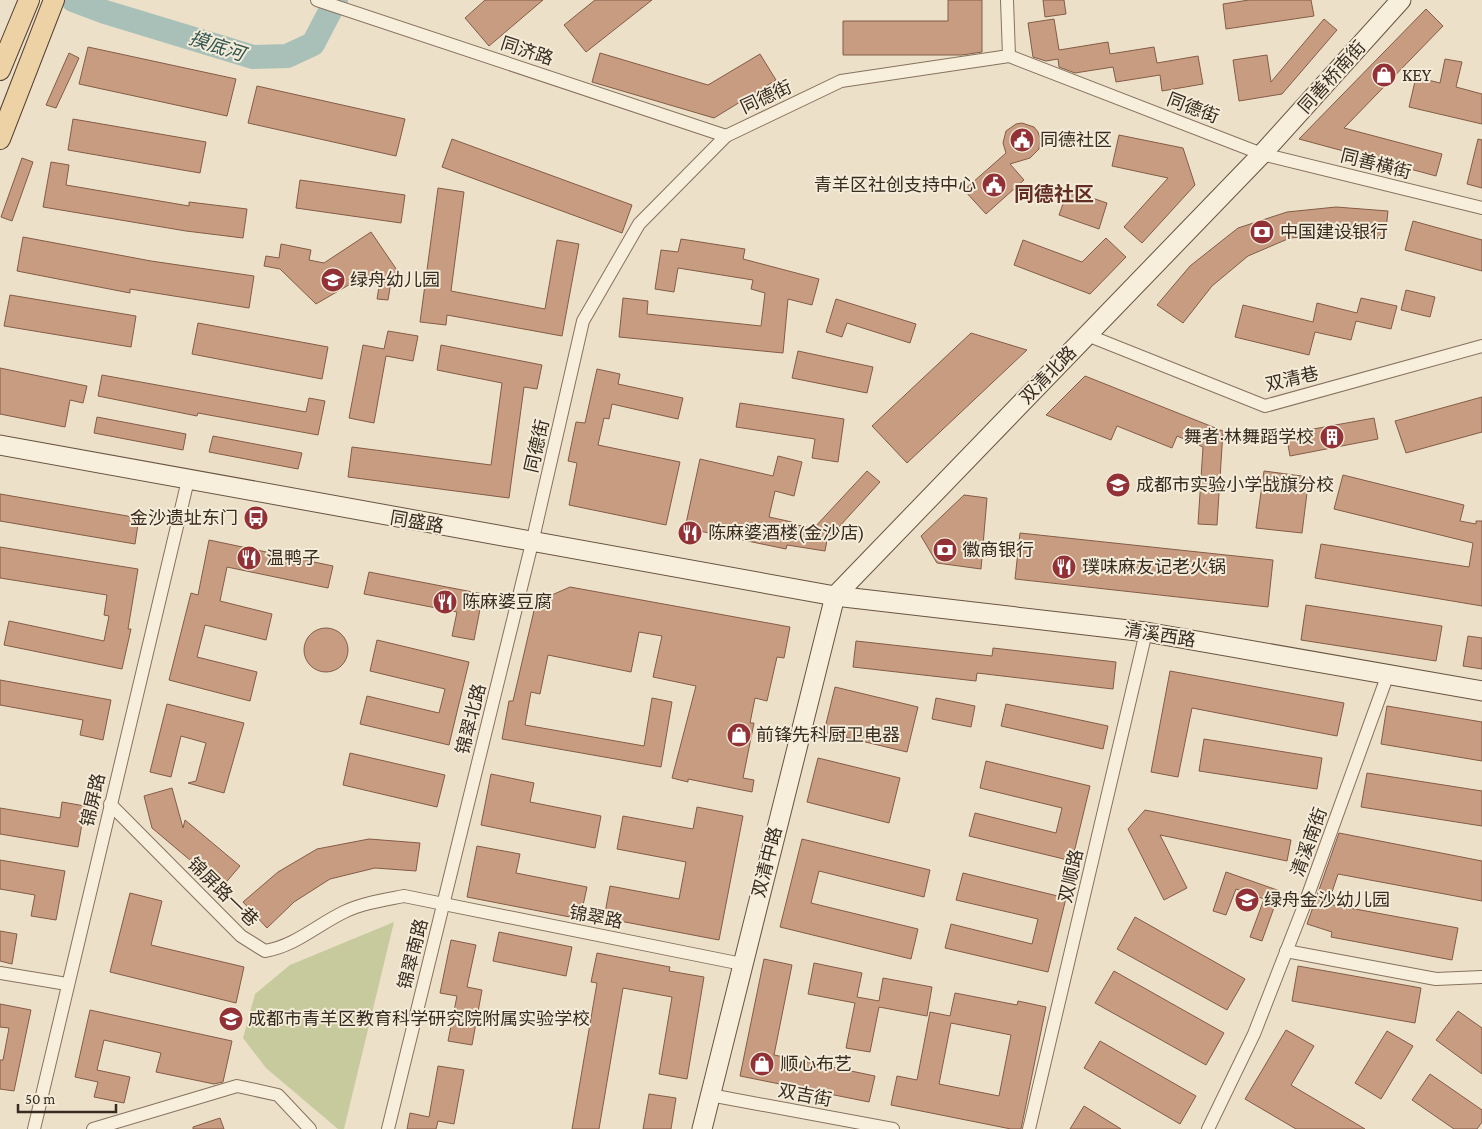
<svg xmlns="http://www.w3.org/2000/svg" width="1482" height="1129" viewBox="0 0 1482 1129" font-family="'Crimson Pro','Noto Sans SC',serif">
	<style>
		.green { fill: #c6ca9d }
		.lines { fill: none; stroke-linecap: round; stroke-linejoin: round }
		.river { stroke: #a9c0b9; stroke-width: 24 }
		.building { fill: #c79c81; stroke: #845c46; fill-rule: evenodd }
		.street-casing { stroke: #87725e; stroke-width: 14 }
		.secondary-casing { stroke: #695441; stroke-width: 21 }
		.primary-casing { stroke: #554132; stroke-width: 22 }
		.street { stroke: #f7eedb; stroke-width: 12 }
		.secondary { stroke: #f7eedb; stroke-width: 19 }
		.primary { stroke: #ecd2a4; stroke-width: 20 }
		.labels { text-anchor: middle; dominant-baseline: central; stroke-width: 4; stroke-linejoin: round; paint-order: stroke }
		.street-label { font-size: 18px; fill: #382b21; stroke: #f4ebd8 }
		.poi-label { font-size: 18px; fill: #382b21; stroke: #f4ebd8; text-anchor: start }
		.water-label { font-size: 19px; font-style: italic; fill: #315753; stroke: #f4ebd8 }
		.quarter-label { font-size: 20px; font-weight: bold; fill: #622e23; stroke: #f4ebd8 }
	</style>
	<rect width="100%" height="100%" fill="#ece0c9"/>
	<polygon class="green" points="394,922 344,1129 338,1129 266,1068 243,1038 255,994 290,965"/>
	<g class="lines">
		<polyline class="river" points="73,0 105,12 253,57 287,56 313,44 336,0"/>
	</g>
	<g class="building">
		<polygon points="485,0 543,0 489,46 465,18"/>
		<polygon points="595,0 652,0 586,52 564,25"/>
		<polygon points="948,0 982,0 982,52 962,55 843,55 843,21 948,21"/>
		<polygon points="1043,0 1064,0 1066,14 1045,17"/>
		<polygon points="1249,0 1311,0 1314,16 1226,29 1223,4"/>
		<polygon points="1426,9 1443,26 1344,128 1442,154 1436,176 1299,139"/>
		<polygon points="1054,19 1059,50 1108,42 1110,54 1154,47 1157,63 1198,56 1203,84 1162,91 1160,75 1116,82 1113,67 1075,73 1059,67 1058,59 1046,61 1033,57 1028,23"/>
		<polygon points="1324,19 1337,30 1282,94 1239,101 1233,60 1267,55 1271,82"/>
		<polygon points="88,47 236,79 227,116 79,84"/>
		<polygon points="69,53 79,58 70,78 56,108 46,105"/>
		<polygon points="600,53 708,85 760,54 776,80 714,118 592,82"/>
		<polygon points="1445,59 1462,62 1456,87 1482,94 1482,124 1409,107 1416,77 1440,83"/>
		<polygon points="257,86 405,119 396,156 248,123"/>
		<polygon points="73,119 206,142 200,173 68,150"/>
		<polygon points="1022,123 1034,127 1038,132 1040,138 1039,149 1030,158 1010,164 1024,180 986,214 964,190 1006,153 1003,143 1006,131 1016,124"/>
		<polygon points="1119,135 1183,148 1195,185 1142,243 1124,227 1168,178 1112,166"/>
		<polygon points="452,139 632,205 622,233 442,167"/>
		<polygon points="1478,139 1482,140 1482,188 1467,184"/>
		<polygon points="22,158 33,162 12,221 1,217"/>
		<polygon points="51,162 69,165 66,185 189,206 189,202 247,209 243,238 186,231 43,207"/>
		<polygon points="300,180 405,195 401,223 296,208"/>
		<polygon points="438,188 464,192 451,291 545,309 557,240 579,244 562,336 447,315 446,325 420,322"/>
		<polygon points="1068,190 1107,203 1099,229 1059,215"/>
		<polygon points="1336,207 1388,211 1385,239 1337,234 1290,238 1248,256 1212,286 1183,323 1157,305 1190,266 1238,228 1287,212"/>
		<polygon points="1413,221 1482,240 1482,271 1405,250"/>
		<polygon points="371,232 401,276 400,283 391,282 388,300 377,299 380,281 353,277 352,283 316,304 280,269 264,266 266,256 279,258 281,244 311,250 309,260 324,263"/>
		<polygon points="23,237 151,261 254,276 249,308 130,289 130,293 17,271"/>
		<polygon points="1106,238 1126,257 1090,294 1014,265 1023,240 1082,262"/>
		<polygon points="681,239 745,249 743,259 819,279 812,305 788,299 783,353 619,337 623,298 648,301 647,314 761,326 765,293 751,289 753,280 678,268 674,292 655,289 661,250 678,252"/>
		<polygon points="1406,290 1435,297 1430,317 1401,310"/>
		<polygon points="10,295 136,316 131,347 4,326"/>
		<polygon points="1361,298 1397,306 1391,329 1356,321 1351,340 1315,332 1309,355 1235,337 1243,305 1313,322 1317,303 1357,313"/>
		<polygon points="836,299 916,324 910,343 847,323 842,337 826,332"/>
		<polygon points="198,323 328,347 322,379 192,354"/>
		<polygon points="388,331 418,336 413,361 386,356 374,423 349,418 363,345 384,349"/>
		<polygon points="971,333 1027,350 907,463 872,426"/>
		<polygon points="441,345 542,365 537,389 524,387 509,498 348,477 352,447 491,465 502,383 437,370"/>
		<polygon points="798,351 873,367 867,393 792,378"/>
		<polygon points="0,368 87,386 83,403 70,400 65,427 0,414"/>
		<polygon points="597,369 620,374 618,384 683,398 678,419 612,404 609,419 604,418 598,445 680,462 666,525 569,505 577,463 568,461 576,422 585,423"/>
		<polygon points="102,375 306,412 309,398 325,401 318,435 198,413 197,416 98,396"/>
		<polygon points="1085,376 1223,431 1217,525 1198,524 1203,447 1177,436 1172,448 1117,426 1111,440 1046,415"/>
		<polygon points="1482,397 1482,432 1406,453 1395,421"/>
		<polygon points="740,403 844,419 838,462 812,458 815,439 736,427"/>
		<polygon points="97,417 186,434 183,450 94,433"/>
		<polygon points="1374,418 1378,439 1290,456 1286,434"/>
		<polygon points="213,436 302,453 298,469 209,452"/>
		<polygon points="778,456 802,462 794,496 775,491 769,517 792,522 791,524 814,528 867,471 880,482 827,540 825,551 787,545 786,549 685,528 700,459 773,476"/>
		<polygon points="1264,471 1309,477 1302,533 1256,528"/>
		<polygon points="1343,475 1464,505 1460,521 1476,524 1476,521 1482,521 1482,606 1315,578 1321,544 1469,567 1473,543 1334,509"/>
		<polygon points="0,494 139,518 135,544 0,521"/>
		<polygon points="964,495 987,498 981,569 937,563 921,536"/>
		<polygon points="1020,533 1273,560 1268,607 1015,579"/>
		<polygon points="209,540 333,566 328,588 227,567 220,601 272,614 266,640 205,625 197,657 257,672 250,701 169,680 191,593 198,595"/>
		<polygon points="0,547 138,569 128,629 131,629 122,669 4,645 9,621 104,641 109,616 104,615 107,595 0,578"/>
		<polygon points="369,572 483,594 474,640 452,636 457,612 364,594"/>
		<polygon points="570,587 790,627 784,658 777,657 767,701 755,698 750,723 754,723 743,778 754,780 752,792 688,779 688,782 672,778 696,686 653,677 662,636 639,632 631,672 548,655 540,694 531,692 525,725 644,746 652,698 672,702 661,767 502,739 509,701 513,701 536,602"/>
		<polygon points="1306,605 1442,626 1436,661 1301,640"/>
		<circle cx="326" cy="650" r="22"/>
		<polygon points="1468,636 1482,638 1482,669 1463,666"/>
		<polygon points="377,640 469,662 449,745 360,724 367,696 439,713 445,689 370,671"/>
		<polygon points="856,641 992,656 993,648 1116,662 1113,689 977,673 976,681 853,667"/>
		<polygon points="1170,671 1344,703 1337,736 1192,708 1178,777 1151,772"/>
		<polygon points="0,680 111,700 103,740 80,735 83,720 0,705"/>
		<polygon points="835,687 918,707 907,752 824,732"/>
		<polygon points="936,698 975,706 971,727 932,719"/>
		<polygon points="167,704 244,723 224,793 188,783 196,781 206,743 181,736 171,777 150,772"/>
		<polygon points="1006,704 1108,726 1103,749 1001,726"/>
		<polygon points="1387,706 1482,722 1482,761 1381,744"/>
		<polygon points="1204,739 1322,758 1317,789 1199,771"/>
		<polygon points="350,753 445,775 437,807 343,785"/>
		<polygon points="818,758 900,778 889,823 807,802"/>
		<polygon points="986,761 1090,786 1072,861 969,836 975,813 1056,833 1062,808 980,788"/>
		<polygon points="1367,773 1482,791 1482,826 1361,807"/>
		<polygon points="491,774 534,783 530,802 601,816 595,848 481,825"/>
		<polygon points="172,788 183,828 185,820 240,866 222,887 152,828 144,796"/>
		<polygon points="62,802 85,806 78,847 0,834 0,808 60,818"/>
		<polygon points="697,807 743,816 719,940 604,918 610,886 679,899 686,862 617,849 623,816 693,829"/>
		<polygon points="1145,810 1291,840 1287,861 1160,835 1187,888 1164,900 1128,829"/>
		<polygon points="1339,833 1482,861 1482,901 1338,874 1328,904 1458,928 1452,960 1331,937 1332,932 1307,924"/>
		<polygon points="369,839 420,843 416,871 375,868 330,879 294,902 267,928 243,902 278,872 317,849"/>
		<polygon points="802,839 930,870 924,897 819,871 811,903 918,929 911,959 780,927"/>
		<polygon points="477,846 520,854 516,873 587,887 580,919 467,897"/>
		<polygon points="0,860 65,871 56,920 31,916 35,895 0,889"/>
		<polygon points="1226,872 1280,891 1262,941 1250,937 1264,899 1236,889 1226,915 1213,911"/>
		<polygon points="963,873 1066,898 1048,972 945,948 951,924 1032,944 1038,919 956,900"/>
		<polygon points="130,893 162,901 151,945 244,967 236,1003 110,972"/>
		<polygon points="1135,917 1245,979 1227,1010 1117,949"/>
		<polygon points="0,931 17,934 12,964 0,961"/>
		<polygon points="499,932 572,947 566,976 493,961"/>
		<polygon points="451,940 476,945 467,987 482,990 472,1045 448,1041 457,996 440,993"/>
		<polygon points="597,953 670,967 669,971 704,977 687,1079 659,1074 672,997 623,988 599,1129 572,1129 597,983 591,982"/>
		<polygon points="764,959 792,965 774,1055 875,1076 869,1102 740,1076"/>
		<polygon points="814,963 862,973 857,997 879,1001 883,978 932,987 927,1016 879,1007 870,1052 846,1048 855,1003 808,994"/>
		<polygon points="1298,966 1421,988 1415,1023 1292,1001"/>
		<polygon points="1114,971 1224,1033 1206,1065 1095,1003"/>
		<path d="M955,993L1017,1005L1018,1001L1046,1007L1021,1129H1011L891,1105L897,1076L917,1080L930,1012L950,1016ZM951,1023L1011,1035L999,1096L939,1084Z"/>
		<polygon points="0,1004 31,1010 14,1091 0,1089 0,1060 3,1060 9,1028 0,1027"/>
		<polygon points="90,1010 232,1041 223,1082 214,1084 156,1072 161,1053 104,1040 97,1070 130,1077 124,1103 94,1097 98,1082 75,1077"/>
		<polygon points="1458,1011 1482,1028 1482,1074 1436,1040"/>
		<polygon points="1286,1030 1314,1046 1291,1085 1365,1129 1296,1129 1245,1099"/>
		<polygon points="1387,1031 1413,1046 1381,1099 1355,1083"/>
		<polygon points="1100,1041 1196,1096 1180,1124 1084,1068"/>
		<polygon points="438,1066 464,1070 454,1124 438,1121 436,1129 407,1129 410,1113 429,1117"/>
		<polygon points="1430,1074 1482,1110 1482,1122 1477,1129 1454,1129 1412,1100"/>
		<polygon points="649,1094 676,1098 671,1129 643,1129"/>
		<polygon points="1084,1106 1121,1129 1070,1129"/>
		<polygon points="220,1118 224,1129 193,1129 193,1127"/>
	</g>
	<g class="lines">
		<defs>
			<g id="street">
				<polyline points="317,0 726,136"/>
				<polyline points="1007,0 1009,56"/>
				<polyline points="1087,335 1265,406 1482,346"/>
				<path d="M110,804L241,936L265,951C295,946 317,925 344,912C363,903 384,900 404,896L742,964"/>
				<polyline points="1286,951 1436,979 1482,977"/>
				<polyline points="0,973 67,984"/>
				<polyline points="710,1095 893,1129"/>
				<polyline points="34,1129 188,480"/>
				<polyline points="93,1129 237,1086 278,1095 310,1129"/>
				<polyline points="388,1129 532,543 583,321 639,224 726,136 841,81 1009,56 1262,154 1482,208"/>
				<polyline points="1029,1129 1146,632"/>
				<polyline points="1208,1129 1254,1034 1304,906 1388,674"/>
			</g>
			<g id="secondary">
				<polyline points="0,445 835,596 1146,632 1482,691"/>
				<polyline points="702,1129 835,596 1262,154 1401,0"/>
			</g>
			<g id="primary">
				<polyline points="0,70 29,0"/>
				<polyline points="0,139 54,0"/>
			</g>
		</defs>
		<use href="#street" class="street-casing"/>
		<use href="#secondary" class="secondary-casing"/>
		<use href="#primary" class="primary-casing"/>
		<use href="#street" class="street"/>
		<use href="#secondary" class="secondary"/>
		<use href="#primary" class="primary"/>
	</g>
	<defs>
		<symbol id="shop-disc" viewBox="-11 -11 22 22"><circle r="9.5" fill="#923237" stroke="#f4ebd8"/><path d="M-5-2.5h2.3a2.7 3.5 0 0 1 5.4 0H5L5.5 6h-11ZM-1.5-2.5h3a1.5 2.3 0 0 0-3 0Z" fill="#fff"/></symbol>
		<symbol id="civic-disc" viewBox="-11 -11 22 22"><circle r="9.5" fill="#923237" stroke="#f4ebd8"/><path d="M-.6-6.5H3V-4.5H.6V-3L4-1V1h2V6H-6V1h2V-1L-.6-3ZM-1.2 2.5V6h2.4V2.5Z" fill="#fff"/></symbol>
		<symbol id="bank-disc" viewBox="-11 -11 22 22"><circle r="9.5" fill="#923237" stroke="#f4ebd8"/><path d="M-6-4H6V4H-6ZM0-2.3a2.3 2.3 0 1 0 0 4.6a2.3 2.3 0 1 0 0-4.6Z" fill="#fff"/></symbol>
		<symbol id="school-disc" viewBox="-11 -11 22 22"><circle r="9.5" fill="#923237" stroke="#f4ebd8"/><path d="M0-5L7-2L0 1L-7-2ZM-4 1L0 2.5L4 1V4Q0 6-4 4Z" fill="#fff"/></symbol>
		<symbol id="building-disc" viewBox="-11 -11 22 22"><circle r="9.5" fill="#923237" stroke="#f4ebd8"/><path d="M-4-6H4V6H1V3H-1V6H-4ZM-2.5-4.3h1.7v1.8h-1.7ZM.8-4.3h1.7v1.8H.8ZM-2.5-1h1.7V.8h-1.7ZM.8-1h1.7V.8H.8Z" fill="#fff"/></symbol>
		<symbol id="bus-disc" viewBox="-11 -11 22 22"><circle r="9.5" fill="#923237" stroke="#f4ebd8"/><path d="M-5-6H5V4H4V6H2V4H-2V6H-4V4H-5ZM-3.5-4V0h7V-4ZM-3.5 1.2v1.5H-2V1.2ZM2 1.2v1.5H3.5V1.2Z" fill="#fff"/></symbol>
		<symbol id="restaurant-disc" viewBox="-11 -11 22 22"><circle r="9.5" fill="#923237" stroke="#f4ebd8"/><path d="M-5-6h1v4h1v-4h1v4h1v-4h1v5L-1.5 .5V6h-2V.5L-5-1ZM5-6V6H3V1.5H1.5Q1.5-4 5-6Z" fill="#fff"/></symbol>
	</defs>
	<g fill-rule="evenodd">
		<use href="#shop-disc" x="1370" y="61" width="28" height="28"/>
		<use href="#civic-disc" x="1008" y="126" width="28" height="28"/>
		<use href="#civic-disc" x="980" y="171" width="28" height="28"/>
		<use href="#bank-disc" x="1248" y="218" width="28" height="28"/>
		<use href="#school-disc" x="319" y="266" width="28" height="28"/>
		<use href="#building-disc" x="1318" y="423" width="28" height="28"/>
		<use href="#school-disc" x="1104" y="471" width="28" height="28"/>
		<use href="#bus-disc" x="242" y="504" width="28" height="28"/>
		<use href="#restaurant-disc" x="676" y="519" width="28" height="28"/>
		<use href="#bank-disc" x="931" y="536" width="28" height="28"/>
		<use href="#restaurant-disc" x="235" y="544" width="28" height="28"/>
		<use href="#restaurant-disc" x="1050" y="553" width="28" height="28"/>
		<use href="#restaurant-disc" x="431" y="588" width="28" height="28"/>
		<use href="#shop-disc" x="725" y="721" width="28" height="28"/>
		<use href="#school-disc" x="1233" y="886" width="28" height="28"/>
		<use href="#school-disc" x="217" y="1005" width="28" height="28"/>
		<use href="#shop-disc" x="748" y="1050" width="28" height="28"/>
	</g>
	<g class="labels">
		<g class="street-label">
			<text transform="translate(527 51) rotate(18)">同济路</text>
			<text transform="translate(1332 77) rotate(-48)">同善桥南街</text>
			<text transform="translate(766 97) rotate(-25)">同德街</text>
			<text transform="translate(1193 108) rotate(21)">同德街</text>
			<text transform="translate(1376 164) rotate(14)">同善横街</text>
			<text transform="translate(1048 375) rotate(-46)">双清北路</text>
			<text transform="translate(1292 379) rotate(-13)">双清巷</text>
			<text transform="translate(537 446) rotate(-77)">同德街</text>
			<text transform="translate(417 522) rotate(10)">同盛路</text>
			<text transform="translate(1160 635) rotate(9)">清溪西路</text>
			<text transform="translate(471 719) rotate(-76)">锦翠北路</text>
			<text transform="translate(93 800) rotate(-77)">锦屏路</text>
			<text transform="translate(1309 842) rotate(-70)">清溪南街</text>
			<text transform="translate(767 862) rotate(-76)">双清中路</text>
			<text transform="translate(1071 876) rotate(-77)">双顺路</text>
			<text transform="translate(223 892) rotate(44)">锦屏路一巷</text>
			<text transform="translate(596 917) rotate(11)">锦翠路</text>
			<text transform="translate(413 954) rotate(-76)">锦翠南路</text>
			<text transform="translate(805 1095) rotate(11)">双吉街</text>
		</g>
		<g class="poi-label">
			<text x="1402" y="75">KEY</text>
			<text x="1040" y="140">同德社区</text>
			<text x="976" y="185" text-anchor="end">青羊区社创支持中心</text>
			<text x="1280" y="232">中国建设银行</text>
			<text x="350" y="280">绿舟幼儿园</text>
			<text x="1314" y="437" text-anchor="end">舞者·林舞蹈学校</text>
			<text x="1136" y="485">成都市实验小学战旗分校</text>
			<text x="238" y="518" text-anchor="end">金沙遗址东门</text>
			<text x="708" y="533">陈麻婆酒楼(金沙店)</text>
			<text x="962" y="550">徽商银行</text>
			<text x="266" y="558">温鸭子</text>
			<text x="1082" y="567">璞味麻友记老火锅</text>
			<text x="462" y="602">陈麻婆豆腐</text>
			<text x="756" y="735">前锋先科厨卫电器</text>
			<text x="1264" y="900">绿舟金沙幼儿园</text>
			<text x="248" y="1019">成都市青羊区教育科学研究院附属实验学校</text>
			<text x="780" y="1064">顺心布艺</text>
		</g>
		<g class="water-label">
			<text transform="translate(217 46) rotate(18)">摸底河</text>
		</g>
		<g class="quarter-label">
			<text x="1054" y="194">同德社区</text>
		</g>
	</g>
	<path d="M18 1104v8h98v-8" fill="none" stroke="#382b21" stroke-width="2.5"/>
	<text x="25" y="1104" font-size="15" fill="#382b21" stroke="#f4ebd8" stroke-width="4" paint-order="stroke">50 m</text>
</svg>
